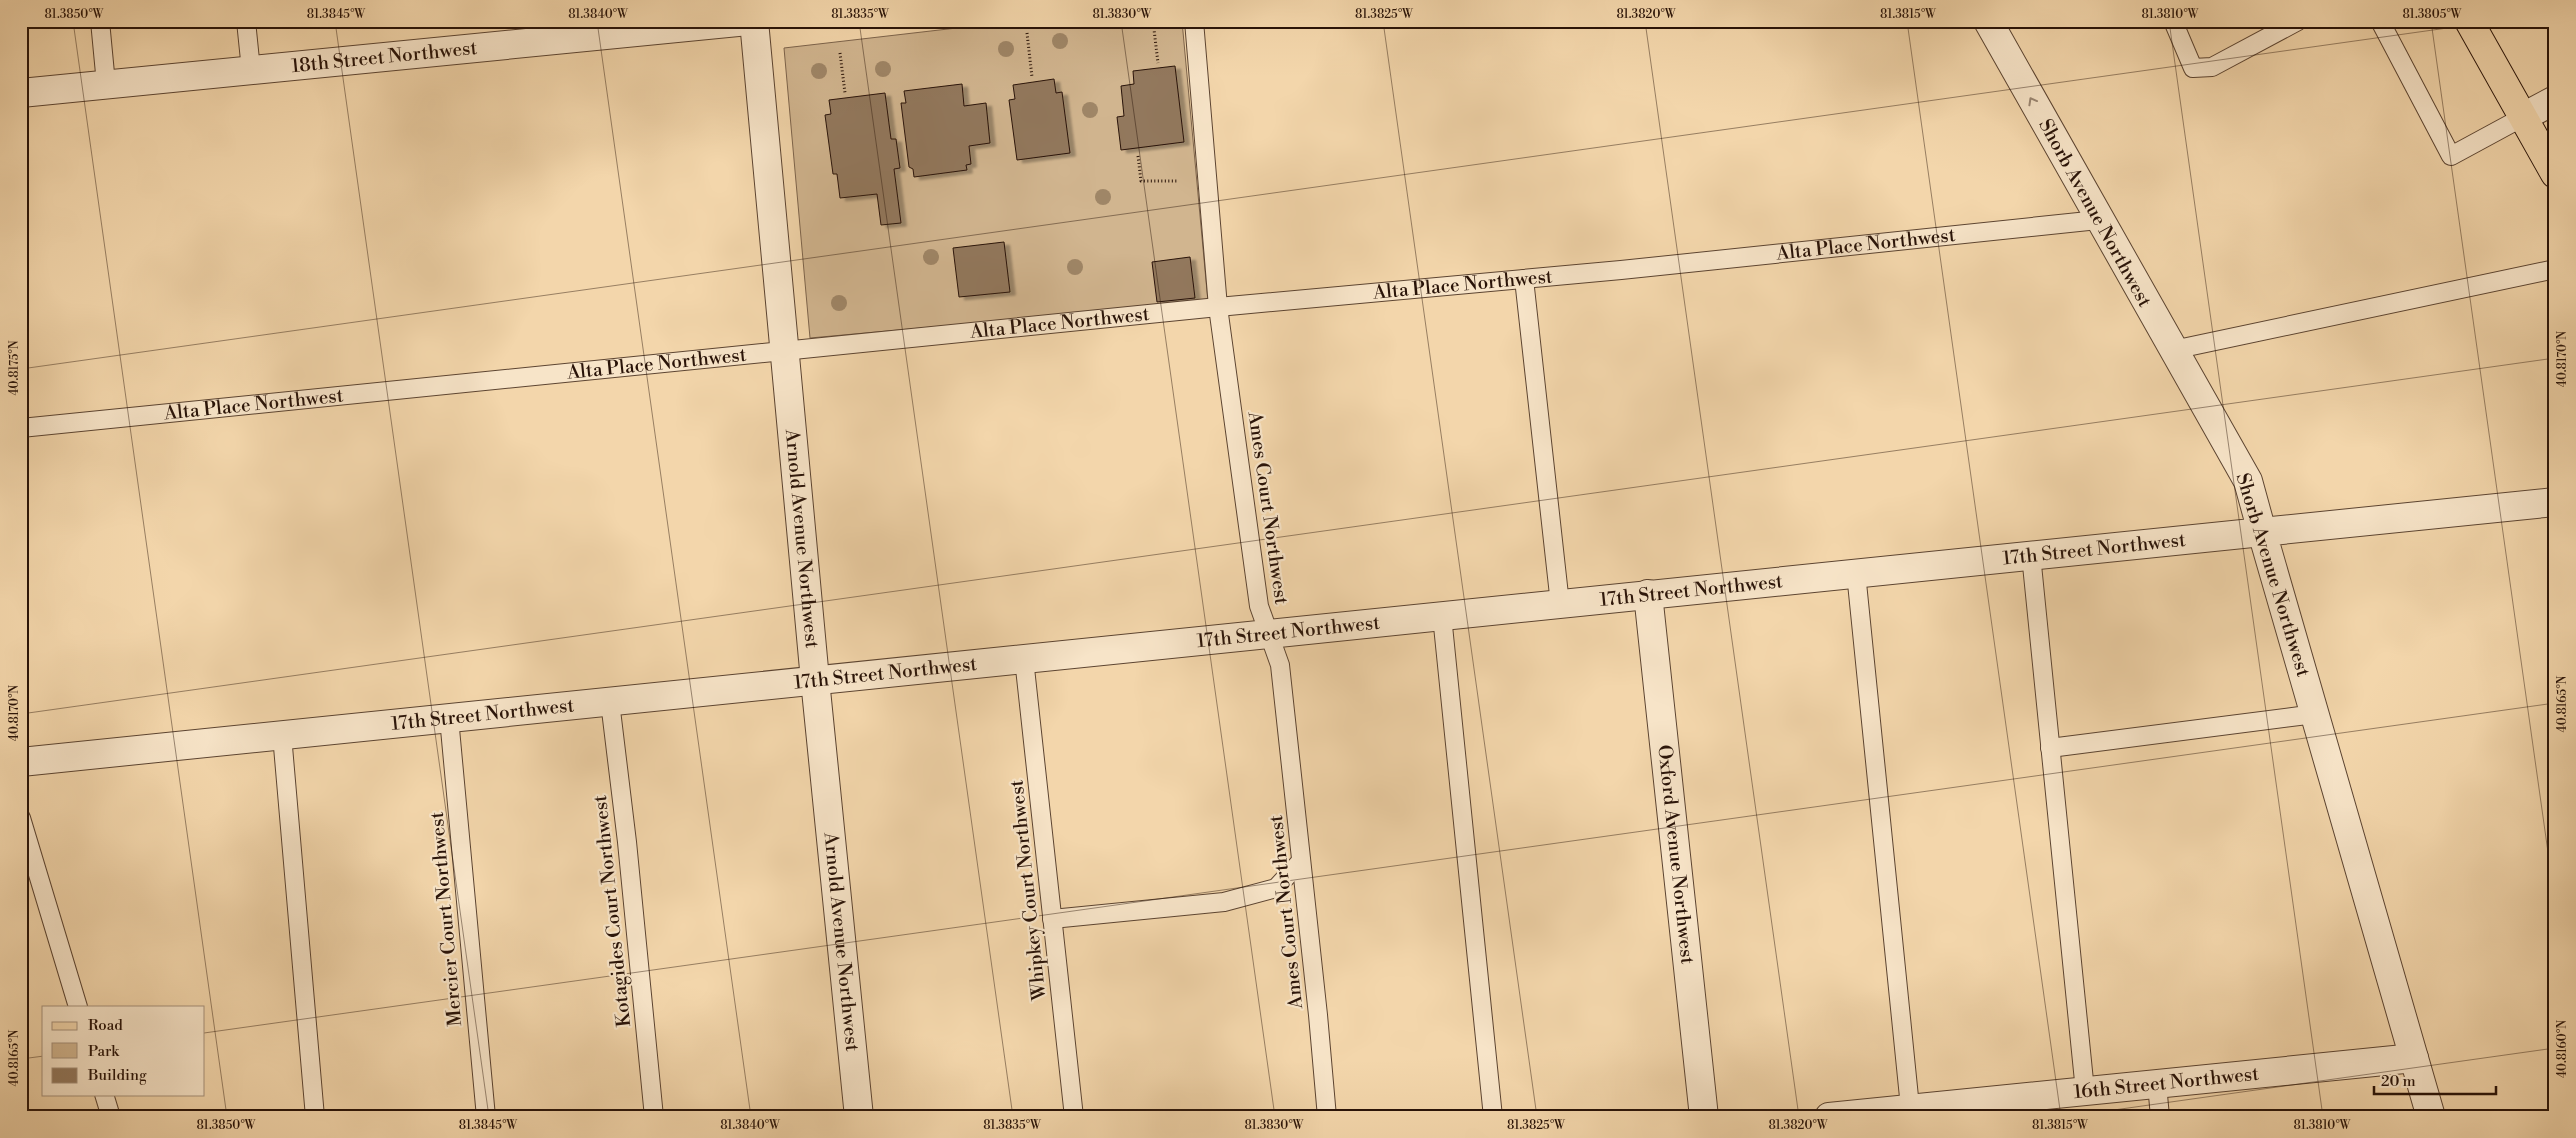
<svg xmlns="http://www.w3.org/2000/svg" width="2576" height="1138" viewBox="0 0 2576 1138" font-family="'Libre Bodoni',serif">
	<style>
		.green { fill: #d1b58f; stroke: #7d644c }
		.building { fill: #92785d; stroke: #291308; filter: url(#shadow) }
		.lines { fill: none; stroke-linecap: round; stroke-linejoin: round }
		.service-casing { stroke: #5c4431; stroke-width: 20 }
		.minor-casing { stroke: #5c4431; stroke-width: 30 }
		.tertiary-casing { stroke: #5c4431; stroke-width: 30 }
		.primary-casing { stroke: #291308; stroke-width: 30 }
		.path { stroke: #291308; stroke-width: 3; stroke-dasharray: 1 2.5; stroke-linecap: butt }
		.service { stroke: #f7e4c8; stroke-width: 18 }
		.minor { stroke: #f7e4c8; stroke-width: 28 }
		.tertiary { stroke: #f7e4c8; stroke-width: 28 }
		.primary { stroke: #f3d6ab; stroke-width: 28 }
		.tree { fill: #9f8667 }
		.oneway { stroke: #9a8672 }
		.ticks { fill: none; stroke: #291308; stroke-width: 1; stroke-opacity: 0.45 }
		.labels { text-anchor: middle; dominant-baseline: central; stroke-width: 4.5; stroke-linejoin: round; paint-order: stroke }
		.street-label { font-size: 19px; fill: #291308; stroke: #f7e4c8 }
		.neatline { fill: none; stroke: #291308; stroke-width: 2 }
		.ticks-label { font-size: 12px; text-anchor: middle; fill: #291308 }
	</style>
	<defs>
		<filter id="shadow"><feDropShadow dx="5.5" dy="3" stdDeviation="1" flood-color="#0004"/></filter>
	</defs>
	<rect width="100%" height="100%" fill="#f3d6ab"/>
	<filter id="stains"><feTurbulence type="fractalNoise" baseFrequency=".004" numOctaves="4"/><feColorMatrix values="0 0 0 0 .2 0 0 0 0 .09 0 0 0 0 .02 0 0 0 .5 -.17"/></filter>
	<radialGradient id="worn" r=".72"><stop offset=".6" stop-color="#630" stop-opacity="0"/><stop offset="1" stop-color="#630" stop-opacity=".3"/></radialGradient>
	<polygon class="green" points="1017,21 1182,21 1208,302 810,338 784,48"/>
	<g class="building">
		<polygon points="1175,66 1184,142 1121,150 1117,117 1124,116 1121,86 1134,84 1133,71"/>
		<polygon points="1054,79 1056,93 1062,92 1070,153 1017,160 1009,100 1015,99 1013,85"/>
		<polygon points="962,84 964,106 986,103 990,143 969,146 971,164 966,165 967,170 914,177 913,169 909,167 901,103 906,103 904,91"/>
		<polygon points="885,93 891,139 896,139 900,168 894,169 901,223 881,225 877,194 840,198 837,174 833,174 825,115 831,114 829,100"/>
		<polygon points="1004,242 1010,292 959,297 953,248"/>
		<polygon points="1190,257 1195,298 1157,302 1152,262"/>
	</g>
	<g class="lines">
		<defs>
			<g id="service">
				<polyline points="100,21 106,84"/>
				<polyline points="246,21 251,70"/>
				<polyline points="1194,21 1218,307 1259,606 1280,665 1318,1015 1327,1117"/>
				<polyline points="2173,21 2193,68 2212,67 2298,21"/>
				<polyline points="2380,21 2451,156 2523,117"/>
				<polyline points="1524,279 1560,604"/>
				<polyline points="2173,350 2555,269"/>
				<path id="s1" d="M21,428L1218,307L1621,270L2098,220"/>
				<polyline points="2031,555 2085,1091"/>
				<polyline points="1856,573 1911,1117"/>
				<polyline points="1442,616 1493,1117"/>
				<polyline points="1024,659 1074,1117"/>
				<polyline points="610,702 627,842 654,1117"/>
				<polyline points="449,718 486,1117"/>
				<polyline points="282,735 315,1117"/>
				<polyline points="2050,748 2315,714"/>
				<polyline points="21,818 78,1007"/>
				<polyline points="1052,919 1224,902 1276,888 1301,861"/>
				<polyline points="2157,1084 2160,1117"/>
				<polyline points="104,1094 111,1117"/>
			</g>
			<g id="minor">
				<path id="s2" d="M754,21L815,680L859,1117"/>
				<path id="s3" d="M21,93L748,21"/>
				<polyline points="2523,117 2555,100"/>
				<path id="s4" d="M1648,594L1704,1117"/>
				<path id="s5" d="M21,762L2262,532L2248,481L1988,21"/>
				<path id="s6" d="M1829,1117L2414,1058"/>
			</g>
			<polyline id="tertiary" points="2431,1117 2262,532 2555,502"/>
			<polyline id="primary" points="2469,21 2555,174"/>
		</defs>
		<use href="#service" class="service-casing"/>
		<use href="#minor" class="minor-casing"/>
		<use href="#tertiary" class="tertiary-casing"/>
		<use href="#primary" class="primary-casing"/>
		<g class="path">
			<polyline points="1153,21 1158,63"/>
			<polyline points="1027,33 1032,77"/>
			<polyline points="840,53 845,93"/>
			<polyline points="1138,156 1141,181 1177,181"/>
		</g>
		<use href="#service" class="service"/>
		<use href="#minor" class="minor"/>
		<use href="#tertiary" class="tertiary"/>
		<use href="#primary" class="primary"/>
	</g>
	<g class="tree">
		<circle cx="1060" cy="41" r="8"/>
		<circle cx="1006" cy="49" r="8"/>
		<circle cx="883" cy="69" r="8"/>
		<circle cx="819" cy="71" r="8"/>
		<circle cx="1090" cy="110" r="8"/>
		<circle cx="1103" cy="197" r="8"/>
		<circle cx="931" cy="257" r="8"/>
		<circle cx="1075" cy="267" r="8"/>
		<circle cx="839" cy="303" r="8"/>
	</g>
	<defs><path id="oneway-chevron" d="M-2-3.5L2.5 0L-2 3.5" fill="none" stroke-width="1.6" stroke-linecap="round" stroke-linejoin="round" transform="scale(1.25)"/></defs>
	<use class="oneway" href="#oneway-chevron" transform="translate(2032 101) rotate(-119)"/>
	<path class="ticks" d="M73,21L227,1117M335,21L489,1117M597,21L751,1117M859,21L1013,1117M1121,21L1275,1117M1383,21L1537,1117M1645,21L1799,1117M1907,21L2061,1117M2169,21L2323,1117M2431,21L2555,902M21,24L43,21M21,369L2497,21M21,714L2555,358M204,1033L2555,703M21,1059L44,1056M2064,1117L2555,1048"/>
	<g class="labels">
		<g class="street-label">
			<text stroke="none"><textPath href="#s3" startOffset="365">18th Street Northwest</textPath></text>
			<text transform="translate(2095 213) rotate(61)">Shorb Avenue Northwest</text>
			<text stroke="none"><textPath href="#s1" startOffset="1854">Alta Place Northwest</textPath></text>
			<text stroke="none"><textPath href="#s1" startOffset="1449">Alta Place Northwest</textPath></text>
			<text stroke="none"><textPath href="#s1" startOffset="1044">Alta Place Northwest</textPath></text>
			<text stroke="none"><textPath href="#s1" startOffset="639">Alta Place Northwest</textPath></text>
			<text stroke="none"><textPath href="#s1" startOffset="234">Alta Place Northwest</textPath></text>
			<text transform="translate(1268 508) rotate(82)">Ames Court Northwest</text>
			<text stroke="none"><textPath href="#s2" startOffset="520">Arnold Avenue Northwest</textPath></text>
			<text stroke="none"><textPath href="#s5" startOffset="2084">17th Street Northwest</textPath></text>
			<text transform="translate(2273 575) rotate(73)">Shorb Avenue Northwest</text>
			<text stroke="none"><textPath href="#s5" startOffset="1679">17th Street Northwest</textPath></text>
			<text stroke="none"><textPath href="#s5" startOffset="1274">17th Street Northwest</textPath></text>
			<text stroke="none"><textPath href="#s5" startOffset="869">17th Street Northwest</textPath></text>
			<text stroke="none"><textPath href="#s5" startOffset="464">17th Street Northwest</textPath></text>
			<text stroke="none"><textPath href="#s4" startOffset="262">Oxford Avenue Northwest</textPath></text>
			<text transform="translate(1028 890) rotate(-96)">Whipkey Court Northwest</text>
			<text transform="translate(612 911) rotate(-96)">Kotagides Court Northwest</text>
			<text transform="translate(1286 912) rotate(-96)">Ames Court Northwest</text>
			<text transform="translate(446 919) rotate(-95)">Mercier Court Northwest</text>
			<text stroke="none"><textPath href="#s2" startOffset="925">Arnold Avenue Northwest</textPath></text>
			<text stroke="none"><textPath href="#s6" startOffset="339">16th Street Northwest</textPath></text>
		</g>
	</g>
	<rect width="2576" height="1138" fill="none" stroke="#f3d6ab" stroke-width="55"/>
	<rect x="42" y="1006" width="162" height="90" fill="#f7e4c8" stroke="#a5907b"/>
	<rect x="52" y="1022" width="25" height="8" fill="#f3d6ab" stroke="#a5907b"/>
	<text x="88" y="1030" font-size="15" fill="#291308">Road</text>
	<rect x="52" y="1043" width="25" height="15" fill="#d1b58f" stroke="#a5907b"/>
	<text x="88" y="1056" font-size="15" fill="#291308">Park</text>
	<rect x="52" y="1068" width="25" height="15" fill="#92785d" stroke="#a5907b"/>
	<text x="88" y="1080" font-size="15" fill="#291308">Building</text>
	<path d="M2374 1086v8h122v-8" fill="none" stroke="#291308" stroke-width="2.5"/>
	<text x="2381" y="1086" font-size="15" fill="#291308" stroke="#f7e4c8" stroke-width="4" paint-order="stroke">20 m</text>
	<rect x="28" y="28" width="2520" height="1082" class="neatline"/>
	<g class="ticks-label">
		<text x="74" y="18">81.3850°W</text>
		<text x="336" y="18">81.3845°W</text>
		<text x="598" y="18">81.3840°W</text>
		<text x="860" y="18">81.3835°W</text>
		<text x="1122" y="18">81.3830°W</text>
		<text x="1384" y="18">81.3825°W</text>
		<text x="1646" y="18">81.3820°W</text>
		<text x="1908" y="18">81.3815°W</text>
		<text x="2170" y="18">81.3810°W</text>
		<text x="2432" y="18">81.3805°W</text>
		<text transform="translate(2562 359) rotate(-90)" y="4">40.8170°N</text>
		<text transform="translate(14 368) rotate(-90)" y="4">40.8175°N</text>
		<text transform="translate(2562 704) rotate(-90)" y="4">40.8165°N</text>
		<text transform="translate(14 713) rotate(-90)" y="4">40.8170°N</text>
		<text transform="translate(2562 1049) rotate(-90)" y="4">40.8160°N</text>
		<text transform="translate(14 1058) rotate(-90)" y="4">40.8165°N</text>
		<text x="226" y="1129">81.3850°W</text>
		<text x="488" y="1129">81.3845°W</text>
		<text x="750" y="1129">81.3840°W</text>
		<text x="1012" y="1129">81.3835°W</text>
		<text x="1274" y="1129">81.3830°W</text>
		<text x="1536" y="1129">81.3825°W</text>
		<text x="1798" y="1129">81.3820°W</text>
		<text x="2060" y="1129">81.3815°W</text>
		<text x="2322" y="1129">81.3810°W</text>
	</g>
	<rect width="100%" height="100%" filter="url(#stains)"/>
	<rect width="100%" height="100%" fill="url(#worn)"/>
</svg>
